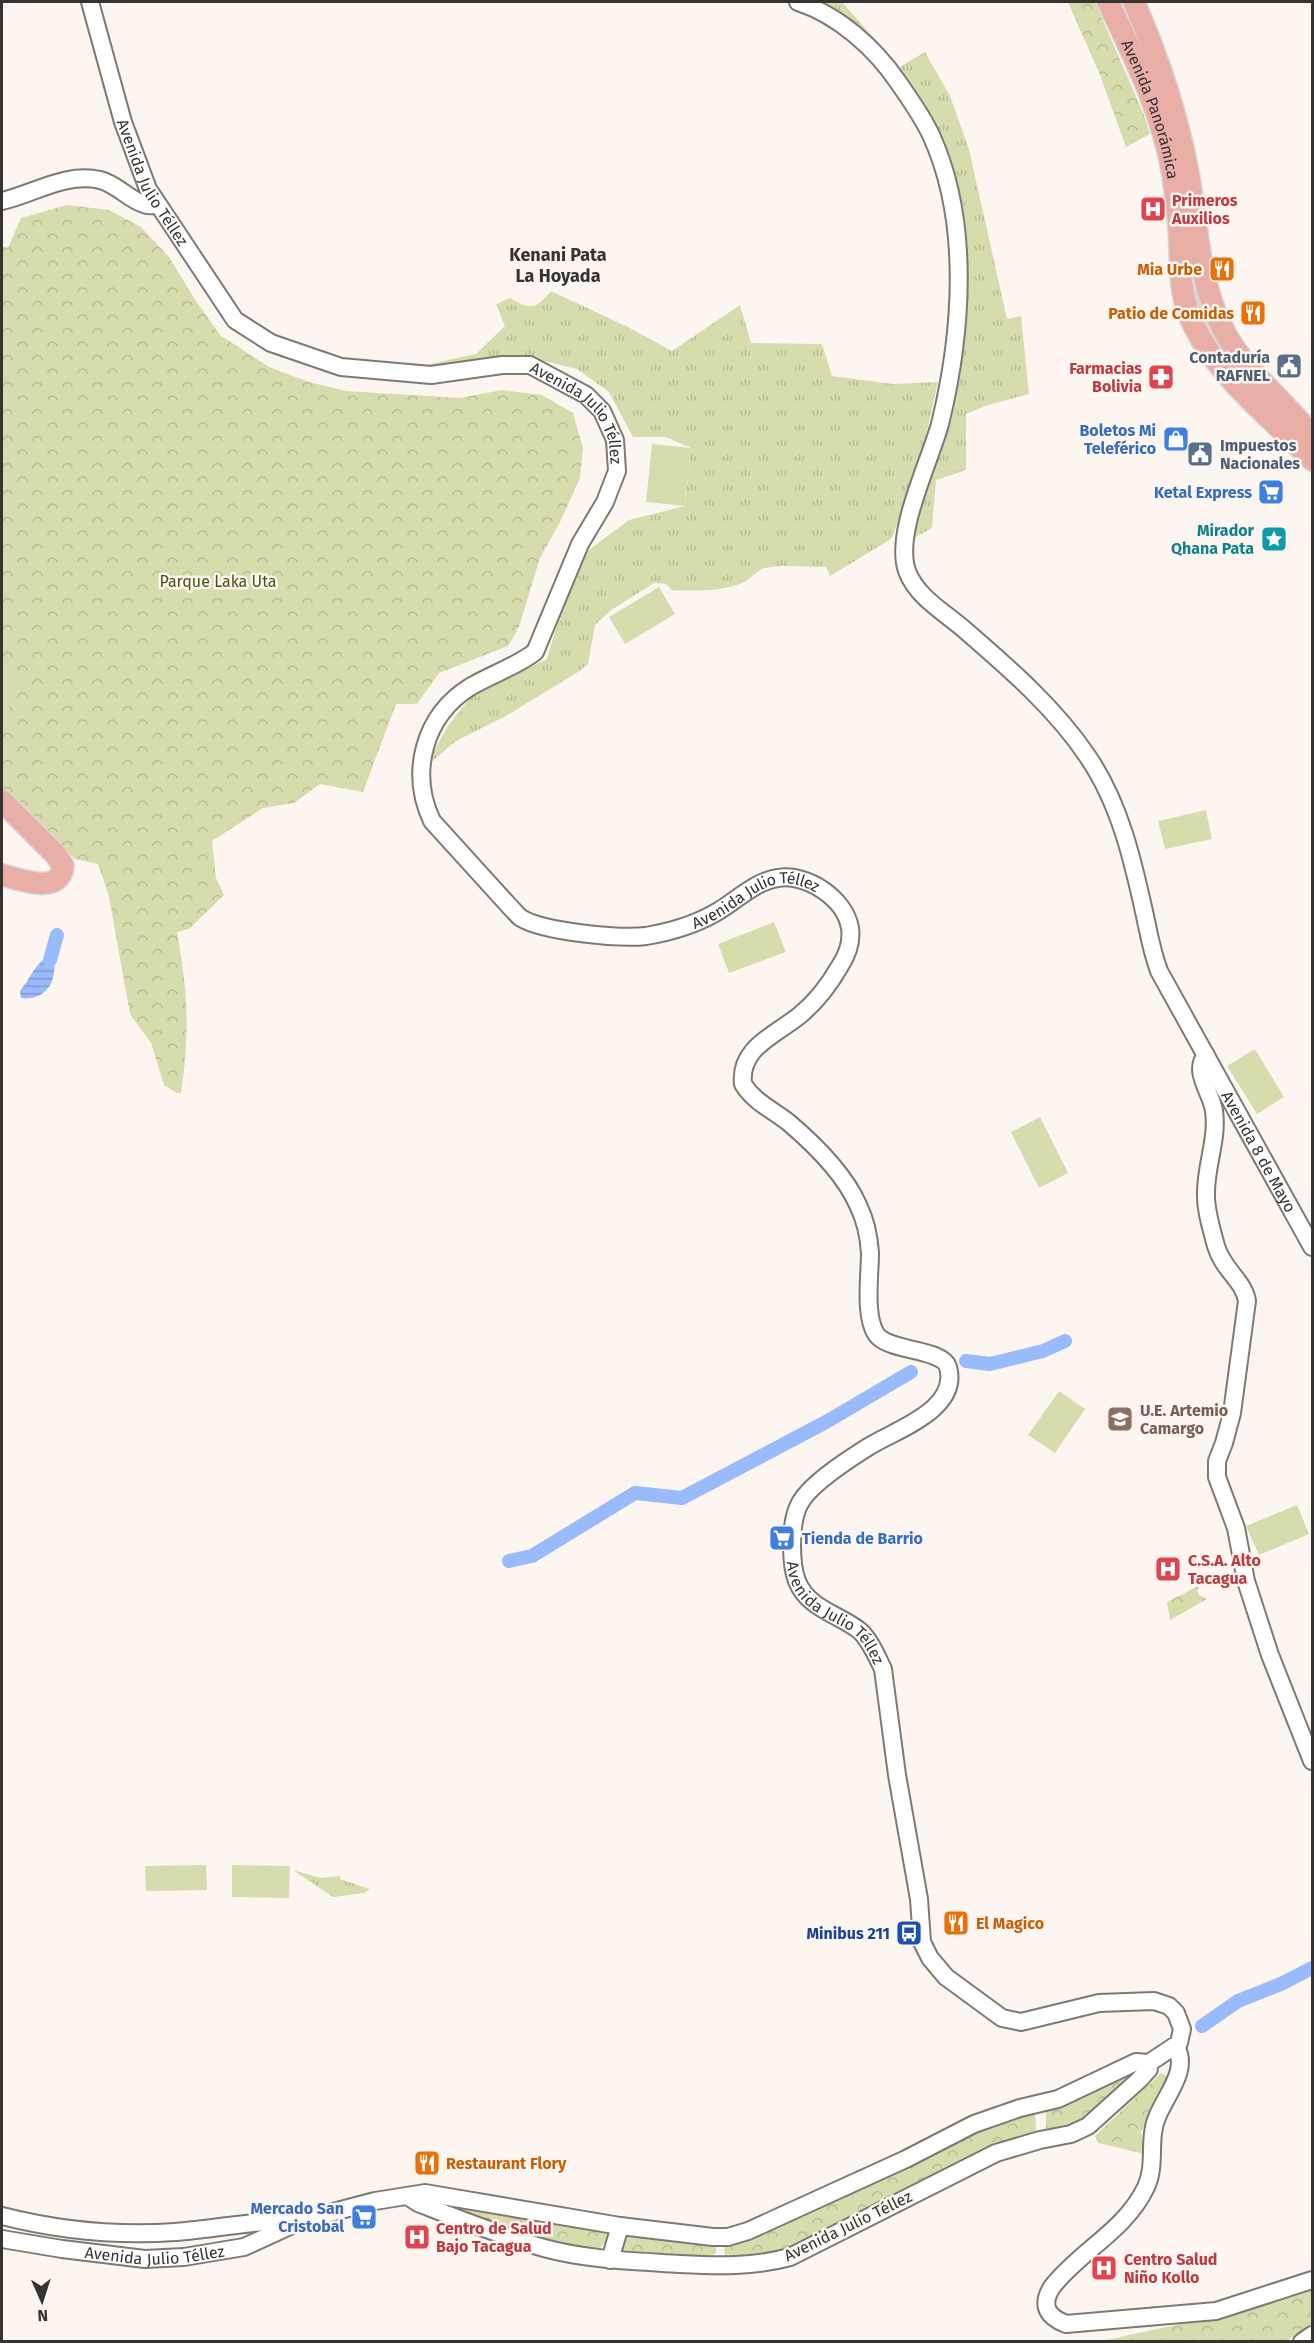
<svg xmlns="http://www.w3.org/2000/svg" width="1314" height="2343" viewBox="0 0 1314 2343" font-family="'Fira Sans',sans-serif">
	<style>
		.grass { fill: url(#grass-tufts) }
		.park { fill: url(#park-crowns) }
		.pitch { fill: #d7dcac }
		.water { fill: url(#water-rules) }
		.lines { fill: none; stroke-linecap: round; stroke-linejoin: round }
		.canal { stroke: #99bbfc; stroke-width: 14 }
		.minor-casing { stroke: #7f7974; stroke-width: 20 }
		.major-casing { stroke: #d7d6d6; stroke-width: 24 }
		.minor { stroke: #fff; stroke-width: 16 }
		.major { stroke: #e9afa7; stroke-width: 21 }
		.labels { text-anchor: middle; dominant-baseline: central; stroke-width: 5; stroke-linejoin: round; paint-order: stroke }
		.street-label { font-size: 16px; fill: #363331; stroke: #fdf6f0 }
		.health-label { font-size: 16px; font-weight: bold; fill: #be3a42; stroke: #fdf6f0; text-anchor: start }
		.food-label { font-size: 16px; font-weight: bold; fill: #c56008; stroke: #fdf6f0; text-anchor: end }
		.service-label { font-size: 16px; font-weight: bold; fill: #4e5e75; stroke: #fdf6f0; text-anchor: end }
		.shop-label { font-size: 16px; font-weight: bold; fill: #366cbe; stroke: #fdf6f0; text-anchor: end }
		.culture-label { font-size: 16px; font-weight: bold; fill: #0d838f; stroke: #fdf6f0; text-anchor: end }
		.park-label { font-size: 16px; fill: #4d5017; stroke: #fdf6f0 }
		.education-label { font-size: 16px; font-weight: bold; fill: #785e54; stroke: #fdf6f0; text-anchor: start }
		.transit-label { font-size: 16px; font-weight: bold; fill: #164399; stroke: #fdf6f0; text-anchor: end }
		.neighbourhood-label { font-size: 18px; font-weight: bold; fill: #363331; stroke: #fdf6f0 }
	</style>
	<defs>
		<pattern id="grass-tufts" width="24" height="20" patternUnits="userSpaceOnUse" patternTransform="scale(1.5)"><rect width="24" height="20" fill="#d7dcac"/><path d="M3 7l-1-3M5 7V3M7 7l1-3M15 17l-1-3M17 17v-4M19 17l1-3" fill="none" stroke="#b9bd94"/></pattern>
		<pattern id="park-crowns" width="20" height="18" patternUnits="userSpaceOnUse" patternTransform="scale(1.5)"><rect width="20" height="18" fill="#d7dcac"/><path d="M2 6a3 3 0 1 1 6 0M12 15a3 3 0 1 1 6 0" fill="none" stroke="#b9bd94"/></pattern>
		<pattern id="water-rules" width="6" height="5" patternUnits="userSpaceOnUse" patternTransform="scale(1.5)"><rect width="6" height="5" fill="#99bbfc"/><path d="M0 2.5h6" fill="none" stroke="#7e99cd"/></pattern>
	</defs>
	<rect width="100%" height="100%" fill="#fdf6f0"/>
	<g class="grass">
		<polygon points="819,2 842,2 881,46"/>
		<path d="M925,52L950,96L969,149L1007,319L1021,316L1029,394L988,405L966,414V470L936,480L932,528L914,538C919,508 929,479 939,450C944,436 952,422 954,407C968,334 975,230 951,159C939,126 917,96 898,68Z"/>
		<polygon points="1190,270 1204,312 1216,336 1241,372 1235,377 1195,312"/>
		<path d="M551,291L628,327L672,351L740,305L751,343L822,344L832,376L893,384L938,382L926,435L900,517L891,539L830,576L826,567C806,567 784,564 765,568C757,570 753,577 746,581C725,592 695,591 672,590L666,584L654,583L611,610L595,625L588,664L578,672L506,716L456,741L430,763L431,756L448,726L470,698L508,677L547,659L560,615L586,552L629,520L685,506L691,448L666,437H633L609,392L577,369L536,359L421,366L476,354L505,326L496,304L510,298C530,310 535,310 551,291Z"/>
		<polygon points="293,1870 320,1878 340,1876 340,1879 370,1889 364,1893 333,1897"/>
	</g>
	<g class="park">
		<polygon points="1068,2 1095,2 1144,115 1150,134 1126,147 1100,75"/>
		<path d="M67,205L109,210L141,227L169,257L194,298L220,335L269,367L309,382L346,391L460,398L502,390L542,395L573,413L583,448L580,478L560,522L540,558L519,627L508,646L439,673L417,704H396L363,792L320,784L294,803L263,808L212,841L216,878L224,895L189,929L177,932C188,992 190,1033 181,1093H177L164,1085L151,1043L130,1014L109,897L98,864L75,859L2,789V246L8,248L21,218Z"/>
		<polygon points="1200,1585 1197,1591 1199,1595 1207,1599 1170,1620 1167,1602"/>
		<path d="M1133,2071L1134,2074C1112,2096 1082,2135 1046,2129V2106Z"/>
		<polygon points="1161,2073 1169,2077 1141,2132 1145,2154 1098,2143 1095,2136"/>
		<polygon points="1035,2111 1036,2130 1033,2134 794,2249 763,2257 725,2257 724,2245 991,2122"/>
		<polygon points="433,2202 608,2231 610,2235 600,2249 565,2249"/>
		<path d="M632,2234L716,2243V2253L713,2255L705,2256L621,2253L619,2251C620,2243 623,2236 632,2234Z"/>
		<polygon points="1312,2287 1312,2324 1287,2341 1096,2342 1228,2314"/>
	</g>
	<g class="pitch">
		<polygon points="652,444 691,448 685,506 646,502"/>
		<polygon points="659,587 675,614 625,644 609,617"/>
		<polygon points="2,668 25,683 2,719"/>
		<polygon points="1206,810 1212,839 1165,849 1158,821"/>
		<polygon points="774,922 786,952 729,973 718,944"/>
		<polygon points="1255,1049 1284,1097 1257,1114 1227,1066"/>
		<polygon points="1040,1117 1068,1173 1039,1188 1011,1132"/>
		<polygon points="1059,1391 1085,1409 1055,1453 1028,1435"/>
		<polygon points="1297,1505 1309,1534 1259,1555 1246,1526"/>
		<polygon points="206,1865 207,1890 146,1891 145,1866"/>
		<polygon points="232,1865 290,1866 289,1898 232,1897"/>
	</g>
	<path class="water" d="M44,959L54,960C57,983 45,1001 21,998L20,991C29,980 33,968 44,959Z"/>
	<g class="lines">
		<g class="canal">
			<polyline points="50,960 57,935"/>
			<polyline points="966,1361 990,1364 1043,1351 1065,1341"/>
			<polyline points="509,1561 532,1556 635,1493 682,1498 826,1422 911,1372"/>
			<polyline points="1202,2026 1238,2001 1281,1984 1312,1968"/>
		</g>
		<defs>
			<g id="minor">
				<path id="s1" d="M90,2L123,122L148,189L235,320L271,343L341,367L431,375L502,365H530L586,395L602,411L615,440L617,471L605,502L580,544L535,652C515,667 492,674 470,687C424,716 409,772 432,821L512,909C515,912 518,916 521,918C544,932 620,939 646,936C670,932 694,925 715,913C735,902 755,881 778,878C806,873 845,898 850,928C852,941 847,955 840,966C829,985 816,1002 800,1015C776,1035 739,1047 743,1084C754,1102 773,1110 788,1122C814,1144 844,1173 858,1205C865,1219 869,1237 870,1253C870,1275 864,1315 876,1334C888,1352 942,1348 948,1367C960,1410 895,1430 868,1447C849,1459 808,1485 799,1505C793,1517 792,1533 792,1545C792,1556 793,1571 797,1581C808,1609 839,1614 860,1631C870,1640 877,1657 883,1669L897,1775L919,1899L922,1942L930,1958L946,1977L1002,2018L1021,2022L1099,2003L1154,2001L1169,2006L1176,2013L1182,2029L1179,2043L1149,2063V2069L1139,2080L1088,2126L1071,2134L1040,2140L996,2153L790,2257C754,2267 718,2266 680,2264C634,2261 588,2260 544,2248C501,2236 459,2219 418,2203L409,2197"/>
				<path id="s2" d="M798,2C838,15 875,48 898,82C910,99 922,116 931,135C971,222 962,334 940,424C929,464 894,533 907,571C917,598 946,613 966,631C1010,669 1056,709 1088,757C1120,804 1133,861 1145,916C1149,935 1152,952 1159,971L1312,1247"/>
				<path d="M2,201C33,194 66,172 100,180C117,184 129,200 144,204C148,206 154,205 158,205"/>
				<path d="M1206,1055C1192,1072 1212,1093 1214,1111C1218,1138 1206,1165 1206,1192C1205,1210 1212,1230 1216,1246C1223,1270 1244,1281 1247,1301L1232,1413L1224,1443L1217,1461V1477L1236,1528L1246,1581L1270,1655L1312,1761"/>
				<path d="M1176,2047C1189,2069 1167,2094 1158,2115C1147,2138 1157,2164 1146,2187C1126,2230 1080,2251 1052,2287C1040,2306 1048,2317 1066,2324L1216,2311L1312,2280"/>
				<path d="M2,2216C57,2230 118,2236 175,2232C216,2229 257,2220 299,2220"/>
				<path id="s3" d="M2,2239L62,2249L145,2259L184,2257L244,2247L303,2220L375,2201L425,2193L620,2226L713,2237H728L748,2231L906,2159L974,2124L1020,2108L1058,2099L1136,2062L1149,2063"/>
				<polyline points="610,2260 620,2226"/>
				<polyline points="1302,2342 1312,2335"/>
			</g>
			<g id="major">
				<path id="s4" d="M1108,2C1135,58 1163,114 1173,176C1175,193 1178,212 1179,230C1182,267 1177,293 1195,328C1222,381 1272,418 1312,460"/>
				<path d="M1134,2C1157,55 1176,110 1187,167C1198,221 1197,277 1222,327C1243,370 1283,399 1312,436"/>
				<path d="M2,801L56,855L63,866C60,896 20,879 2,875"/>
			</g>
		</defs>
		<use href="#minor" class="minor-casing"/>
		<use href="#major" class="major-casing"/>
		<use href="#minor" class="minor"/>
		<use href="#major" class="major"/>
	</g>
	<defs>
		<symbol id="hospital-square" viewBox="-11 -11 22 22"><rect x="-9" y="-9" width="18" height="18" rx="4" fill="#e0444e" stroke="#fdf6f0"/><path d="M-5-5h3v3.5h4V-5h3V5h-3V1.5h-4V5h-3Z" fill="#fff"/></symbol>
		<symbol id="restaurant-square" viewBox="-11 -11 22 22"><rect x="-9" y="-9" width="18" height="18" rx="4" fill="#e8710a" stroke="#fdf6f0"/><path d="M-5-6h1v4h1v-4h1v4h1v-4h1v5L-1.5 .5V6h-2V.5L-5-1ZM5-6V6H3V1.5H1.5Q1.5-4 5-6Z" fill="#fff"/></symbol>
		<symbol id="civic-square" viewBox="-11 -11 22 22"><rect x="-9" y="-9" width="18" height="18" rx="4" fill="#5c6f8a" stroke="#fdf6f0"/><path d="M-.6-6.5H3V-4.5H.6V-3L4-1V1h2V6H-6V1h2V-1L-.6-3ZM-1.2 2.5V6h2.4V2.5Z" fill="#fff"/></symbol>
		<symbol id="pharmacy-square" viewBox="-11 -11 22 22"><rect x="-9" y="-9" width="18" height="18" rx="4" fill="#e0444e" stroke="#fdf6f0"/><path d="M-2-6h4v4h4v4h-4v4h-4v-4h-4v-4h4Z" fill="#fff"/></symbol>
		<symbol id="shop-square" viewBox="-11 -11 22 22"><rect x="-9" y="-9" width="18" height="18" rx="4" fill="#3f7fe0" stroke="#fdf6f0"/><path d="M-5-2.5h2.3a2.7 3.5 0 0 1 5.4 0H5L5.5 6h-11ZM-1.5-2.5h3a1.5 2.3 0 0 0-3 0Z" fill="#fff"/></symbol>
		<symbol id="supermarket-square" viewBox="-11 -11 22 22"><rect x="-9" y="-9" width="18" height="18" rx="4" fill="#3f7fe0" stroke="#fdf6f0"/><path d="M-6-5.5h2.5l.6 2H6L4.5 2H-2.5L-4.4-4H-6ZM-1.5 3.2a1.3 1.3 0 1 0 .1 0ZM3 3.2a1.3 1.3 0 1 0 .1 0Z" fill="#fff"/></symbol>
		<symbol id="sight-square" viewBox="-11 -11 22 22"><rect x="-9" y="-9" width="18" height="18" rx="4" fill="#0f9aa8" stroke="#fdf6f0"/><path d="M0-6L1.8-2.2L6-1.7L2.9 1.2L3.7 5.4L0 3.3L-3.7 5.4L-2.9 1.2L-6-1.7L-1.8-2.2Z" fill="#fff"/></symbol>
		<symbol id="school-square" viewBox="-11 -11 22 22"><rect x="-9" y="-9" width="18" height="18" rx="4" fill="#8d6e63" stroke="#fdf6f0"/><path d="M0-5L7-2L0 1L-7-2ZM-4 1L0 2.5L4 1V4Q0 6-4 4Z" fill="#fff"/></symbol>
		<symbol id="bus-square" viewBox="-11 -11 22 22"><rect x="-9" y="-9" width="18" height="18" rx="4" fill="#1a4fb4" stroke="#fdf6f0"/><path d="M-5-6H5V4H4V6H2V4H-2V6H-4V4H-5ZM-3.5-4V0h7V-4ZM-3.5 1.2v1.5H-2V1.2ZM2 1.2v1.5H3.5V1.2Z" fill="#fff"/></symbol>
	</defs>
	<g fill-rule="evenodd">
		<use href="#hospital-square" x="1138" y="194" width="30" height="30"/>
		<use href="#restaurant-square" x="1207" y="254" width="30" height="30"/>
		<use href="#restaurant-square" x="1238" y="298" width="30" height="30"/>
		<use href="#civic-square" x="1274" y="351" width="30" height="30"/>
		<use href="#pharmacy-square" x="1146" y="362" width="30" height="30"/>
		<use href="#shop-square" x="1161" y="424" width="30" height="30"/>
		<use href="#civic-square" x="1185" y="439" width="30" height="30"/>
		<use href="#supermarket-square" x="1256" y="477" width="30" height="30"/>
		<use href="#sight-square" x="1259" y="524" width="30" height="30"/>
		<use href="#school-square" x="1105" y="1404" width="30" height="30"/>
		<use href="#supermarket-square" x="767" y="1523" width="30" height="30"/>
		<use href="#hospital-square" x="1153" y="1554" width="30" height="30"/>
		<use href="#restaurant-square" x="941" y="1908" width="30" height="30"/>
		<use href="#bus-square" x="894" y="1918" width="30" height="30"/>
		<use href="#restaurant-square" x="412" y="2148" width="30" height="30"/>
		<use href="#supermarket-square" x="349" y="2202" width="30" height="30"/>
		<use href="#hospital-square" x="402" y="2222" width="30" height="30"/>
		<use href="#hospital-square" x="1089" y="2253" width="30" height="30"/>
	</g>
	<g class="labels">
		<g class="street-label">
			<text stroke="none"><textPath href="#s4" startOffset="116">Avenida Panorámica</textPath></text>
			<text stroke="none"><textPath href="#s1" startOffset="192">Avenida Julio Téllez</textPath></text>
			<text stroke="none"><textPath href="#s1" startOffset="732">Avenida Julio Téllez</textPath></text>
			<text stroke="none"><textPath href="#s1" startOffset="1612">Avenida Julio Téllez</textPath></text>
			<text stroke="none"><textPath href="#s2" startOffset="1334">Avenida 8 de Mayo</textPath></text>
			<text stroke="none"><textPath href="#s1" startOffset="2656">Avenida Julio Téllez</textPath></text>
			<text transform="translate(848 2226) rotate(-26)">Avenida Julio Téllez</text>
			<text stroke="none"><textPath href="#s3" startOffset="154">Avenida Julio Téllez</textPath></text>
		</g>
		<g class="health-label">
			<text x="1172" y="200">Primeros<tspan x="1172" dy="18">Auxilios</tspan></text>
			<text x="1142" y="368" text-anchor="end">Farmacias<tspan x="1142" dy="18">Bolivia</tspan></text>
			<text x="1188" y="1560">C.S.A. Alto<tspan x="1188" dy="18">Tacagua</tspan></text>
			<text x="436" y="2228">Centro de Salud<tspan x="436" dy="18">Bajo Tacagua</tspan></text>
			<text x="1124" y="2259">Centro Salud<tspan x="1124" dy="18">Niño Kollo</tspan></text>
		</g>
		<g class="food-label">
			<text x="1202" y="269">Mia Urbe</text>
			<text x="1234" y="313">Patio de Comidas</text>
			<text x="976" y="1923" text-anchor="start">El Magico</text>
			<text x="446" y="2163" text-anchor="start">Restaurant Flory</text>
		</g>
		<g class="service-label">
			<text x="1270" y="357">Contaduría<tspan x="1270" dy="18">RAFNEL</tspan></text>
			<text x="1220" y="445" text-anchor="start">Impuestos<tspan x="1220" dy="18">Nacionales</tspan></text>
		</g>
		<g class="shop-label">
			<text x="1156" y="430">Boletos Mi<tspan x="1156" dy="18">Teleférico</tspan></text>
			<text x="1252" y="492">Ketal Express</text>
			<text x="802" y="1538" text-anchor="start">Tienda de Barrio</text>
			<text x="344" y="2208">Mercado San<tspan x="344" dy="18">Cristobal</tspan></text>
		</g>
		<g class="culture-label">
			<text x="1254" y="530">Mirador<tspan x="1254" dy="18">Qhana Pata</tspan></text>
		</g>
		<g class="park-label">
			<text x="218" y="581">Parque Laka Uta</text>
		</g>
		<g class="education-label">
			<text x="1140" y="1410">U.E. Artemio<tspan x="1140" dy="18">Camargo</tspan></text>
		</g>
		<g class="transit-label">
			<text x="890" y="1933">Minibus 211</text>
		</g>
		<g class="neighbourhood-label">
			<text x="558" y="255">Kenani Pata<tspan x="558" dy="21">La Hoyada</tspan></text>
		</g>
	</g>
	<rect width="1314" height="2343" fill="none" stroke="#363331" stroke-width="6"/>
	<g transform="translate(42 2301) rotate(177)" stroke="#fdf6f0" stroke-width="4.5" paint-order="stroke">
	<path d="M0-4.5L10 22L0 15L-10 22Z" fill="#363331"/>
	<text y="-9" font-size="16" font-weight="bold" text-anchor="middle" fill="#363331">N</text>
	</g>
</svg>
